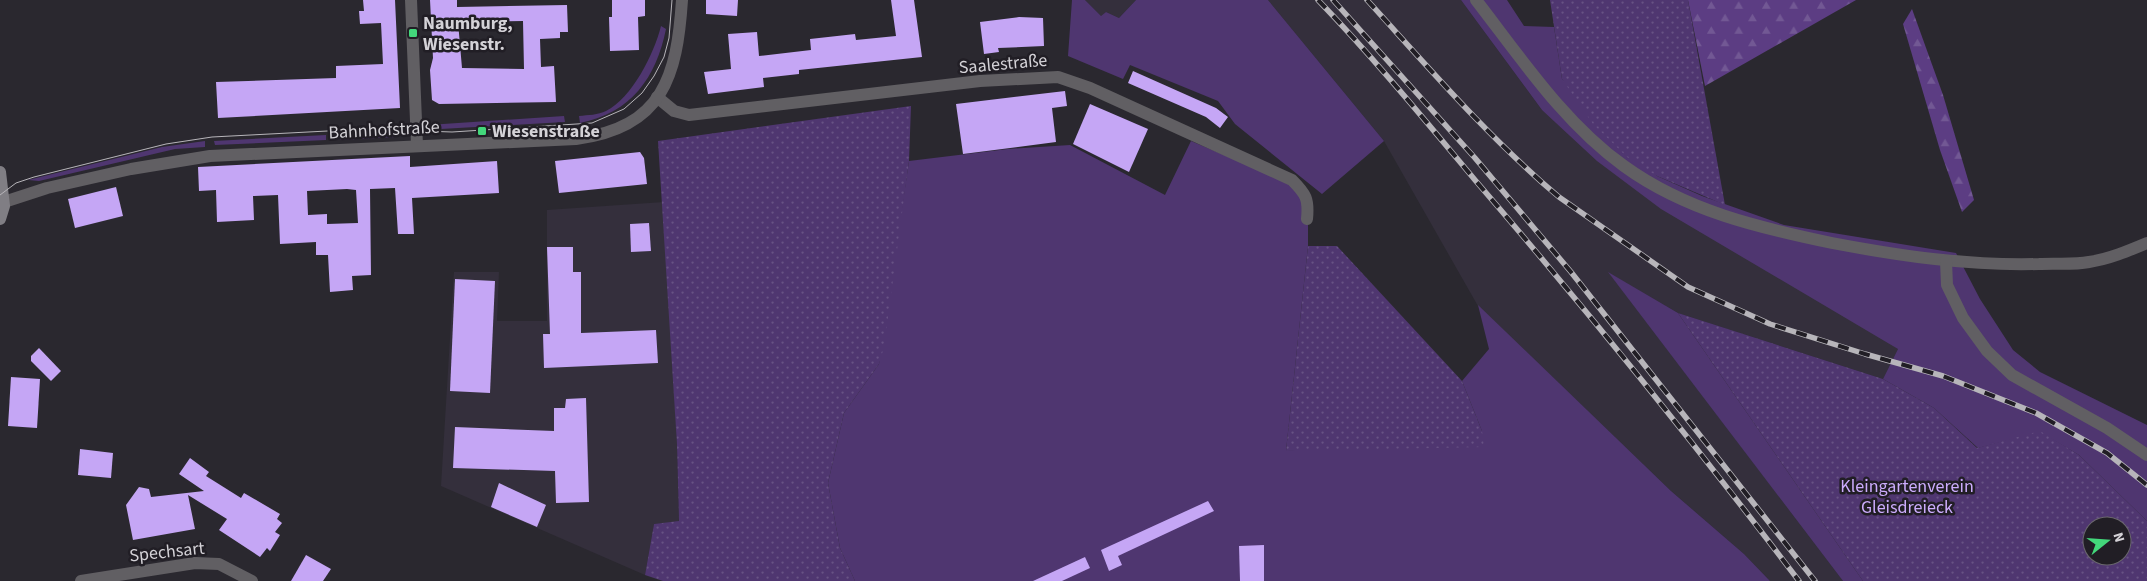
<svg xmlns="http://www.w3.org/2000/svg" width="2147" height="581" viewBox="0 0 2147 581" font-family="'Source Sans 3',sans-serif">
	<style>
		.built { fill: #342f3c }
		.green { fill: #4f3670 }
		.forest { fill: url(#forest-firs) }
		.garden { fill: url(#garden-dots); fill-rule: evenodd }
		.building { fill: #c5a6f5; fill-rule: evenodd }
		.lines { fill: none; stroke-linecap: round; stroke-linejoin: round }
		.minor { stroke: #615f63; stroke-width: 12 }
		.secondary { stroke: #807e84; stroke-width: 12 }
		.tram { stroke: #b7b5ba; stroke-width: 1 }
		.rail-casing { stroke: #b7b5ba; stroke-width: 5.5 }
		.rail { stroke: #211e25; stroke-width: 4; stroke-dasharray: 11; stroke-linecap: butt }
		.poi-dot { fill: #43d77b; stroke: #211e25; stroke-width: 2 }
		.labels { text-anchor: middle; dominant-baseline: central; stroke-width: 5; stroke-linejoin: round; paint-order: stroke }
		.poi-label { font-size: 18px; font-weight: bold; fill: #d4d2d7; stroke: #211e25; text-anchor: start }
		.street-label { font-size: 18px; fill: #d4d2d7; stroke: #211e25 }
		.park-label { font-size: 18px; fill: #ccacfd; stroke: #211e25 }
	</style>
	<defs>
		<pattern id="forest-firs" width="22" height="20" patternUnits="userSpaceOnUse" patternTransform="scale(1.25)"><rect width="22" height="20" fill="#5c3d83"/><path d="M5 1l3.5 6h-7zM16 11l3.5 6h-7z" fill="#725894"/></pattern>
		<pattern id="garden-dots" width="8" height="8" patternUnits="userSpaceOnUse" patternTransform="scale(1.25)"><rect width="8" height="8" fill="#4f3670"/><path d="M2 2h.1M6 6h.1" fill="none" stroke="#675284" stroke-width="1.8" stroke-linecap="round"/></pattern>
	</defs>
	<rect width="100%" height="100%" fill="#2a282f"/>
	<g class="built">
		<polygon points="1085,0 1136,0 1119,18 1106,12 1101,16"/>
		<polygon points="1268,0 1461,0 1542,110 1898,349 1883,379 1678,313 1609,273 1843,581 1770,581 1744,554 1671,491 1478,306 1384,141"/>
		<polygon points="664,202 677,445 679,522 654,524 645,575 441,486 454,272 499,272 497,321 547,321 547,210"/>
	</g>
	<g class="green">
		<polygon points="1072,0 1085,0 1101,16 1106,12 1119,18 1136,0 1268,0 1384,141 1322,194 1235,124 1218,101 1130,65 1123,79 1068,56"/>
		<polygon points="1461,0 1507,0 1524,26 1554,27 1562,79 1657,176 1702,196 1784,225 1956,253 1980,299 2013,350 2040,372 2147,425 2147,521 2079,455 2040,432 1978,448 1934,408 1883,379 1898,349 1661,209 1597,161 1542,110"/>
		<path d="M661,26L666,29C656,78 631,113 580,123L579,116C588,115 598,115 606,111C632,98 654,54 661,26Z"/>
		<polygon points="564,116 565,122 441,129 431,128 428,125"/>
		<polygon points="378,132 402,133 395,137 340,140 340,135"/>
		<polygon points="326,135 326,140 215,145 214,141"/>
		<polygon points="205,141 205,147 175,149 39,181 28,180 162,147"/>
		<polygon points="1191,141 1288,182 1308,202 1308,246 1286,451 1482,431 1462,381 1489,349 1478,305 1671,491 1744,554 1770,581 855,581 840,548 828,483 844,413 879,364 909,161 1008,149 1070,145 1165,195"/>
		<polygon points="1608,272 1678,313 1863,581 1843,581"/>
	</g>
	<g class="forest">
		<polygon points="1688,0 1856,0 1705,86"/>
		<polygon points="1912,9 1943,95 1974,200 1962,212 1940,150 1903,24"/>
	</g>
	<g class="garden">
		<polygon points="1550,0 1688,0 1725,205 1657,176 1627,157 1593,124 1562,79"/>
		<polygon points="911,106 909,161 884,347 879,364 844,413 828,483 840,548 855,581 663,581 645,575 654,524 679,521 677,445 658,141"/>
		<polygon points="1308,246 1337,246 1462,381 1482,431 1484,447 1286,451"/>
		<path d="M1678,313L1883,379L1934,408L1977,448L2040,431L2079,455L2147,521V581H1863ZM2092,526H2122V556H2092Z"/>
	</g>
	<g class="building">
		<polygon points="363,0 395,0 400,108 218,118 216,82 336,78 336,66 383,64 381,23 360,24 359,11 364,11"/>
		<path d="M430,0H457V7L567,5L568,32H560V38L540,39L541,67L554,66L556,102L439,104L432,100L430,70L433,58ZM523,21L524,69L462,68L458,22Z"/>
		<polygon points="612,0 645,0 645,16 638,17 639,50 610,51 609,17 612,17"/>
		<polygon points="706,0 738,0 737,16 706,14"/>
		<polygon points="891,0 914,0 922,57 799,70 799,74 763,78 764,87 708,94 704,72 731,69 728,34 757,32 759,56 811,50 810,39 855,34 856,40 896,36"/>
		<polygon points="1019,17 1043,18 1044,46 998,48 999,52 984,54 980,22"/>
		<polygon points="1133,71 1216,108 1228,117 1220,128 1206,117 1128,83"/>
		<polygon points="1065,91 1067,106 1052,108 1056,142 963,154 956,104"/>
		<polygon points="1090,104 1148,129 1129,172 1073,144"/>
		<polygon points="640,152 644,158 647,184 559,193 555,161"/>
		<path d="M410,156V167L497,161L499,193L412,198L414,234H398L395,188L370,189L371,275L352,276L353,290L330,292L328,255H316V242L280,244L278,195L253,196L254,220L217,222L216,190L199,191L198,167ZM347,189L356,190L358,223L327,224V214L308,215L307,191Z"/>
		<polygon points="116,187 123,216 75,228 68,199"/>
		<polygon points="649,223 651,251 631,252 630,224"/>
		<polygon points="547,247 573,247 573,272 581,272 581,333 656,330 658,363 544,368 543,334 550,334"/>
		<polygon points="455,279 495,281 490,393 450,391"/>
		<polygon points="39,348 61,371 51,381 31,361 31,356"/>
		<polygon points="11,377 40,379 37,428 8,426"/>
		<polygon points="586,398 589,502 556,503 555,471 453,468 455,427 554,431 554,408 565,408 566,399"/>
		<polygon points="80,449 113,453 111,478 78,475"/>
		<polygon points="190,458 209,472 206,476 241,498 244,493 280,514 277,519 282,523 275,532 280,535 270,551 267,548 260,557 219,530 227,519 188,495 195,529 133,540 126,505 139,487 149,489 151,497 204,491 179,474"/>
		<polygon points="499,483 546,505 537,527 491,507"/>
		<polygon points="1208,501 1214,511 1118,556 1122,565 1109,571 1101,550"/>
		<polygon points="1264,545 1264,581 1240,581 1239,546"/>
		<polygon points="306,555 331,569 323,581 291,581"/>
		<polygon points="1085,557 1090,568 1062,581 1033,581"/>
	</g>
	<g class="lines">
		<g class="minor">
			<polyline points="411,0 417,145"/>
			<path d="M1476,0C1521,58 1564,123 1624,166C1686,211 1760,228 1832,243C1901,256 1969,266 2039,264C2055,263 2073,265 2089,262C2109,259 2128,251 2147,243"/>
			<path d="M657,97L674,111L689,115L980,81L1058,77L1090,88L1292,180C1306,194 1309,199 1307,219"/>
			<path d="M4,202L47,188L131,169L210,156L576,139C663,128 677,76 682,0"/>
			<polyline points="1946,261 1947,285 1963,318 1987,351 2012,375 2107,428 2147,455"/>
			<polyline points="81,581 195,563 219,564 252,581"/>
		</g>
		<polyline class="secondary" points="0,172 4,206 0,219"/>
		<polyline class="tram" points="0,195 16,183 34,177 166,144 212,137 366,129 452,132 592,123 624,109 642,93 654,76 664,57 669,38 672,0"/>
		<defs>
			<g id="rail">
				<path d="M1318,0C1373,57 1424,119 1475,180C1587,310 1695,444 1799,581"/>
				<polyline points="1333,0 1475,158 1571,272 1815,581"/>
				<path d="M1367,0C1429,68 1489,138 1559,197L1688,287L1770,324L1865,354L1943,376L2036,413L2107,453L2147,485"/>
			</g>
		</defs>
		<use href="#rail" class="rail-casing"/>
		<use href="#rail" class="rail"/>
	</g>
	<g class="poi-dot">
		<rect x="408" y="28" width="10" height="10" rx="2.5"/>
		<rect x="477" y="126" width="10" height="10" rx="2.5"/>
	</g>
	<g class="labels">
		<g class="poi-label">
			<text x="423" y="23">Naumburg,<tspan x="423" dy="21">Wiesenstr.</tspan></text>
			<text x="492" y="131">Wiesenstraße</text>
		</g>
		<g class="street-label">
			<text transform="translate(1003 64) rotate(-5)">Saalestraße</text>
			<text transform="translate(384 130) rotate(-3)">Bahnhofstraße</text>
			<text transform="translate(167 552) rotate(-6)">Spechsart</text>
		</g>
		<g class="park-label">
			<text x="1907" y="486">Kleingartenverein<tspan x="1907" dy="21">Gleisdreieck</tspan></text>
		</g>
	</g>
	<g transform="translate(2107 541) rotate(73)"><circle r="24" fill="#211e25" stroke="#69666c"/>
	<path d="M0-4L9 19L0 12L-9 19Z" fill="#43d77b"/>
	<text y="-8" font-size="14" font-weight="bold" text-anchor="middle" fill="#d4d2d7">N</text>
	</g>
</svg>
